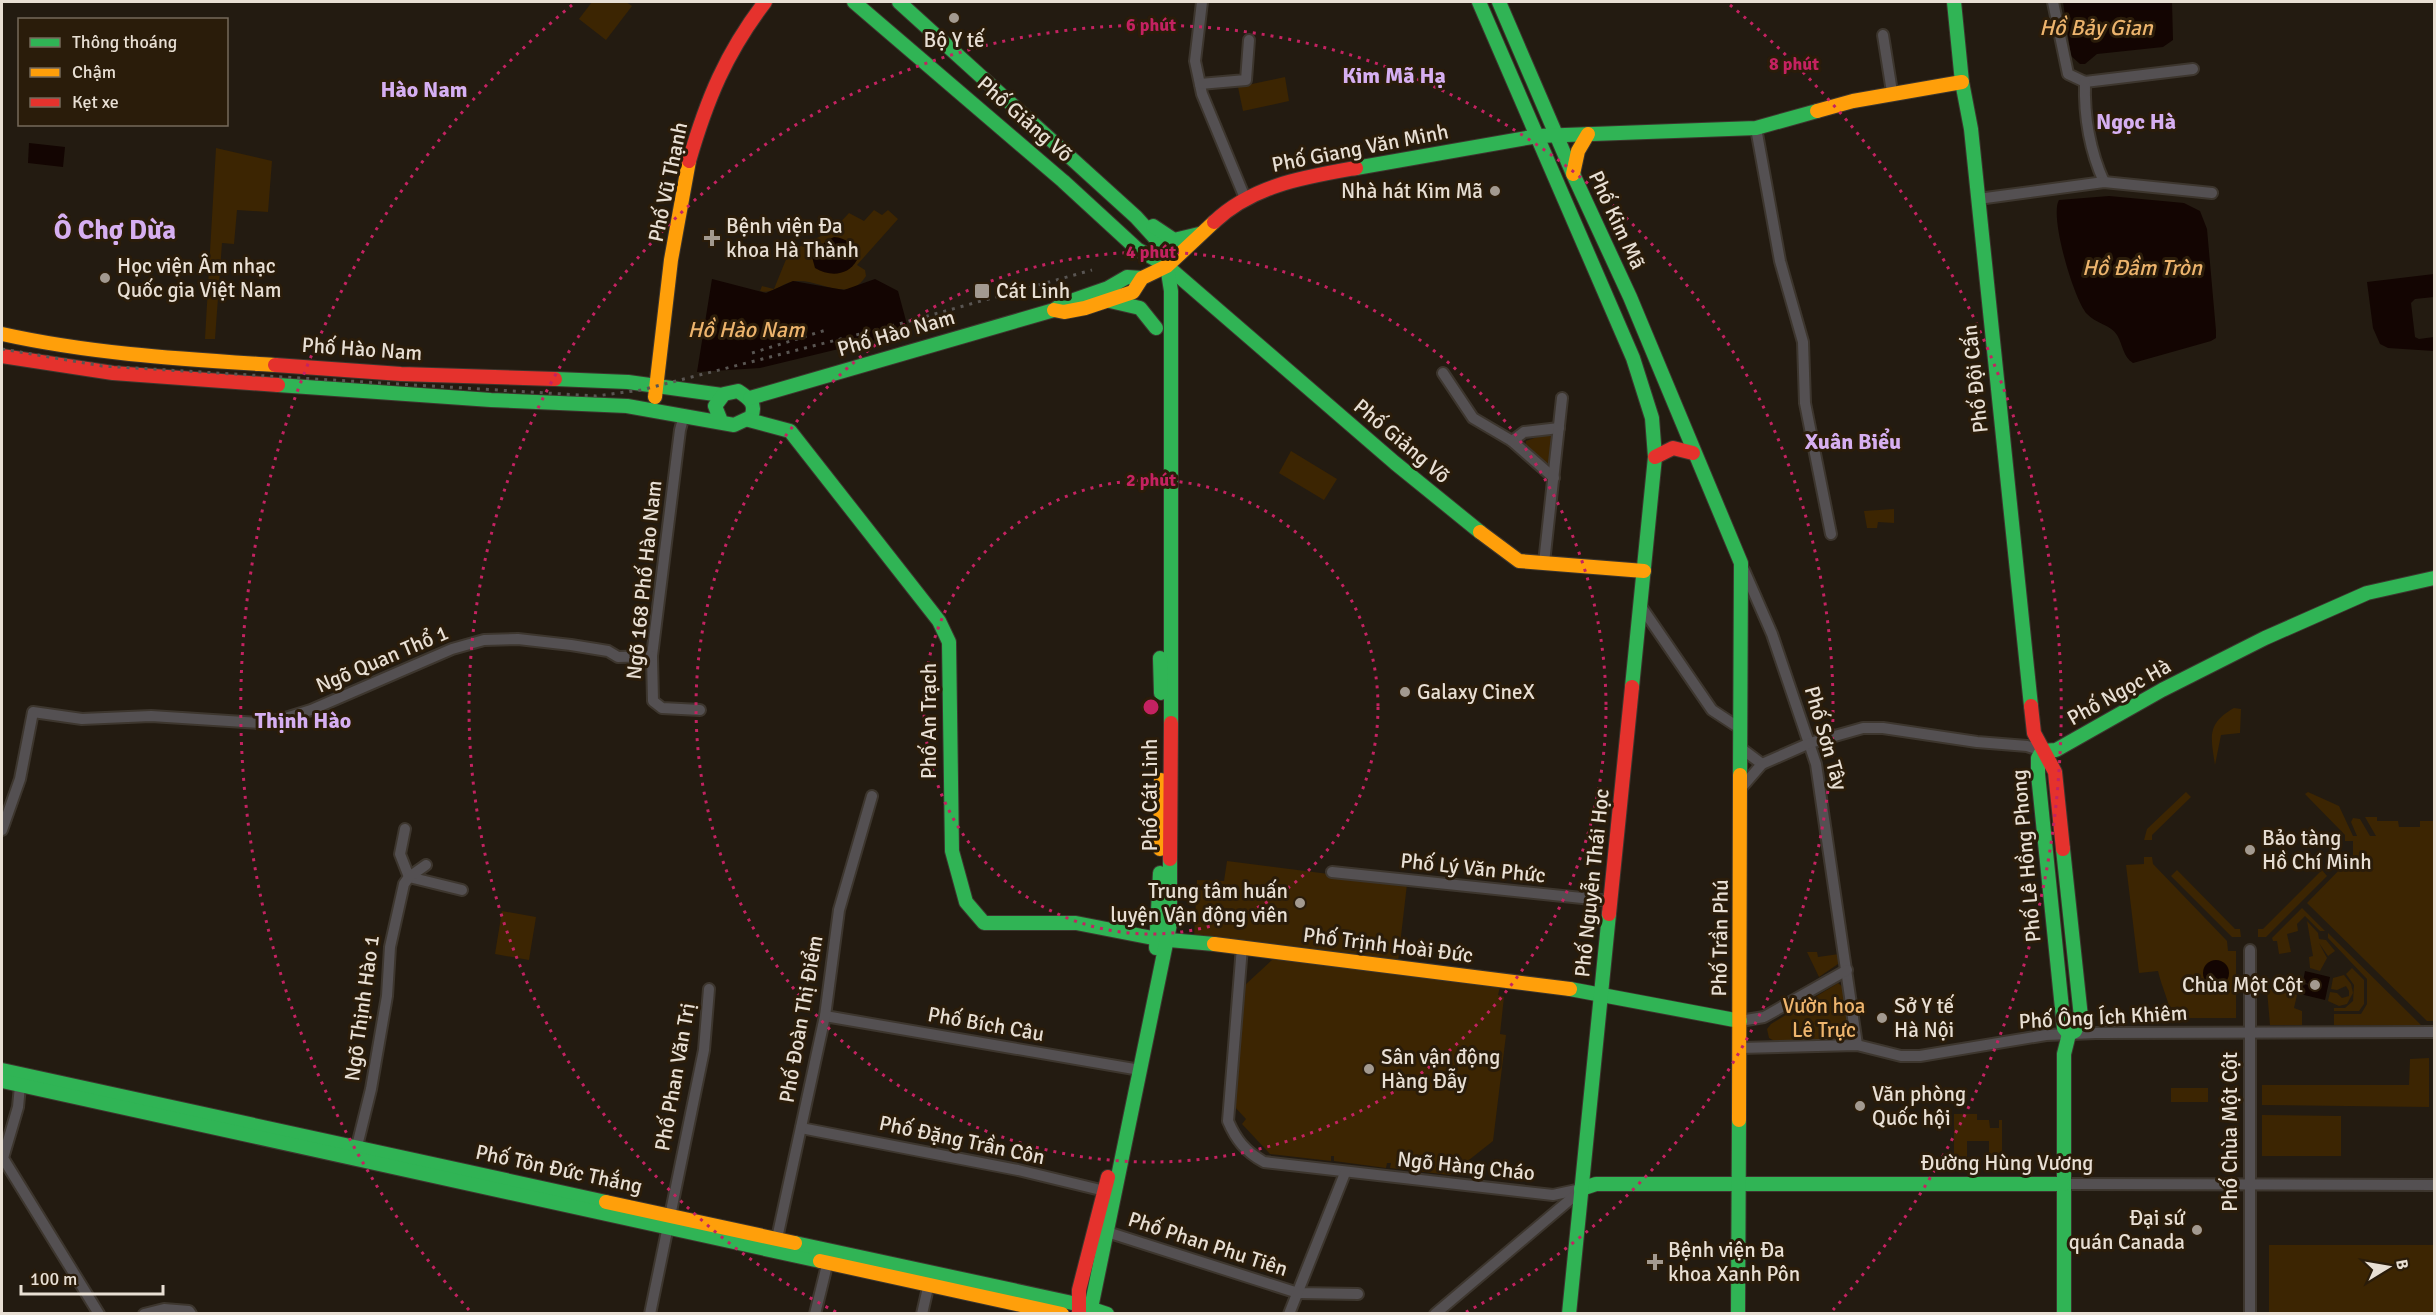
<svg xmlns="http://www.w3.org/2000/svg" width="2436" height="1315" viewBox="0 0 2436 1315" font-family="Signika,sans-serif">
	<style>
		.green { fill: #3c2502 }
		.water { fill: #130502 }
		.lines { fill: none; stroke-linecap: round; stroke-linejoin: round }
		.street-casing { stroke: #3d362e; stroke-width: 14 }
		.fast-casing { stroke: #3d362e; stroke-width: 16 }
		.slow-casing { stroke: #3d362e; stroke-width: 16 }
		.jam-casing { stroke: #3d362e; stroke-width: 16 }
		.street { stroke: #545052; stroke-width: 10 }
		.fast { stroke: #30b455; stroke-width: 14 }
		.slow { stroke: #ff9f0a; stroke-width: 14 }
		.jam { stroke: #e5322d; stroke-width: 14 }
		.rail { stroke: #595552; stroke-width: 3; stroke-dasharray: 3 6; stroke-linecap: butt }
		.ring { fill: none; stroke: #c42261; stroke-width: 3; stroke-dasharray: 3 6 }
		.poi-dot { fill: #a39a90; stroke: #2a1c0a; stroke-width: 2 }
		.labels { text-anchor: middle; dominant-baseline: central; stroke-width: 6; stroke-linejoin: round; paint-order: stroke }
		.poi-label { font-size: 21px; fill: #e8dfd4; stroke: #2a1c0a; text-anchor: start }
		.street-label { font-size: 21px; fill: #e8dfd4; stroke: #2a1c0a }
		.park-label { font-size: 21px; fill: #eeb56e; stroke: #2a1c0a }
		.water-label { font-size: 22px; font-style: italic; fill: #edb46d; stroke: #2a1c0a }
		.neighbourhood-label { font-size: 22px; font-weight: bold; fill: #d6aff1; stroke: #2a1c0a }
		.district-label { font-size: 27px; font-weight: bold; fill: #d6aff1; stroke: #2a1c0a }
		.centre { fill: #c42261; stroke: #2a1c0a; stroke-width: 3 }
		.ring-label { font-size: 18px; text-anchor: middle; font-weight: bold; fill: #c42261; stroke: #2a1c0a; stroke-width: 6; stroke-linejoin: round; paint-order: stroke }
	</style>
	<rect width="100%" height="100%" fill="#231b11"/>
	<g class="green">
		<polygon points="592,2 626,2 632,6 606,40 579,19"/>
		<polygon points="1285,77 1289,101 1243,111 1238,87"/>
		<polygon points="216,148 272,161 268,212 237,210 234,244 222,243 215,339 205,339"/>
		<path d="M874,210L882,215L888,210L898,219L857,265L865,270L866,276C848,304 821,279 796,281C782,282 774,295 760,291L762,286L774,289L789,252L833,230L849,213L864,221Z"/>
		<polygon points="1551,432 1555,436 1552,464 1546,464 1526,446 1526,441"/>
		<polygon points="1291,451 1337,479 1324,500 1279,473"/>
		<polygon points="1894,509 1894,523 1878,522 1877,528 1867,528 1864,511"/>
		<path d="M2234,708L2241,709L2240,733L2221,735L2215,765C2211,737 2206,724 2234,708Z"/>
		<polygon points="2186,792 2191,797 2152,835 2152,840 2144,840 2147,829"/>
		<polygon points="2308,792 2339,806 2353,836 2357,836 2351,822 2353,818 2360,819 2370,836 2376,836 2365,817 2377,817 2377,821 2398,821 2399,827 2420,827 2420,821 2434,821 2434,1021 2427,1021 2307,903 2345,864 2345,858 2353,858 2353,841 2345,841 2345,835 2305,794"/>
		<path d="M2144,857H2152L2153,864L2227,941L2228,951H2236V1018H2172C2169,1001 2162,988 2158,971L2139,973L2126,865L2144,864Z"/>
		<polygon points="1227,861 1407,884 1398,962 1194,937 1197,880 1224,881"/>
		<polygon points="2177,870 2235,929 2240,929 2241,937 2232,937 2171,876"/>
		<polygon points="2322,870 2327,876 2266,937 2258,937 2258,929 2263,929"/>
		<polygon points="2302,908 2325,931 2320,931 2305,916 2297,924 2298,931 2287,934 2291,952 2279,954 2277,941 2273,941 2272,938"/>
		<polygon points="502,911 536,917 529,960 495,954"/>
		<polygon points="2307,921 2318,933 2319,939 2326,940 2335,951 2328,956 2319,943 2327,958 2320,971 2310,968 2309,957 2313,956"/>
		<polygon points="2328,933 2421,1025 2334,1025 2334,1014 2361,1014 2367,1004 2367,979 2328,938"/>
		<polygon points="1807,952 1817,952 1818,957 1839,954 1838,964 1819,977"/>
		<polygon points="1277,959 1500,987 1498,995 1504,997 1500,1034 1506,1035 1493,1141 1450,1175 1390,1168 1391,1163 1387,1163 1386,1168 1334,1161 1334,1156 1331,1156 1331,1161 1270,1154 1242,1124 1246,1119 1232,1104 1245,985 1272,960"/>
		<polygon points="2352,968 2364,980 2364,1004 2359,1011 2334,1011 2334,1008 2345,1008 2353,1001 2354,985 2346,974"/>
		<polygon points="2344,975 2351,984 2353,993 2347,1004 2339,1006 2328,1001 2330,992 2337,993 2342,998 2349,996 2349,991 2346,986 2337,990 2331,989 2333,978"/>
		<polygon points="1838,983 1843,987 1850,1036 1847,1041 1778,1043 1769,1038 1767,1029 1771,1024"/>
		<polygon points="2289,987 2290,993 2297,995 2294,1008 2302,1011 2302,1025 2270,1025 2267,990 2274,989 2275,994 2282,993 2281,988"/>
		<polygon points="2429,1058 2429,1107 2262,1105 2262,1085 2409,1085 2410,1059"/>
		<rect x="2171" y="1088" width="37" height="14"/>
		<polygon points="1954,1114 1977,1114 1977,1120 1989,1120 1990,1128 1999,1128 1999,1120 2002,1120 2002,1159 1981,1159 1989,1157 1989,1141 1967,1141 1967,1157 1974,1159 1954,1159"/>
		<polygon points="2262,1115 2341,1116 2341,1156 2262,1156"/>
		<rect x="2269" y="1245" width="165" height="68"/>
	</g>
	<g class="water">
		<polygon points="2063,2 2172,2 2173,40 2163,47 2097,54 2085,64 2080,64 2071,56"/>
		<polygon points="29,143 65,147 63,167 28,163"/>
		<path d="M2109,196L2184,203L2200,211L2207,229L2216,331V338L2211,341L2133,363C2123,357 2123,345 2117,335C2111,325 2095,323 2087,314C2074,300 2049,216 2059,200Z"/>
		<path d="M834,237C847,238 856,246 857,260C848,276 830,277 815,268L812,257L826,241Z"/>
		<polygon points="2434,274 2434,297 2415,299 2411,303 2415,337 2419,339 2434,337 2434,351 2388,348 2380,344 2373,328 2367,282"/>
		<polygon points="712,279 766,293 793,281 844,290 875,279 898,291 909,332 760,368 697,372"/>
		<circle cx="2216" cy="973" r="13"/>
		<polygon points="2305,971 2330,977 2325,1000 2300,994 2303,984 2311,985 2303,982"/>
	</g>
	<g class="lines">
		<defs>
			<g id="street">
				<polyline points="1202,2 1195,61 1202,94 1245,198"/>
				<polyline points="2053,2 2068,74 2085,82 2193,69"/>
				<polyline points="1883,35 1892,92"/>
				<path d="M2085,82C2084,116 2090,151 2104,182"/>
				<polyline points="1200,84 1246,80 1249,40"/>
				<polyline points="1756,128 1780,261 1803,342 1805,403 1831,534"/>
				<polyline points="1978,199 2104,182 2212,193"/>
				<polyline points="1443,373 1473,418 1512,441 1524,432 1559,428"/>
				<polyline points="684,415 680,430 652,656 653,701 662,708 700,710"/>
				<polyline points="1512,441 1554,478"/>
				<polyline points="1544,563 1562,398"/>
				<polyline points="1744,570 1772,634 1816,764 1857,1045"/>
				<polyline points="1640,605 1712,710 1741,729"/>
				<polyline points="1742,749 1762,764"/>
				<polyline points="1742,787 1762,764 1810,743 1863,728 1883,728 1977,742 2027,746 2042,751"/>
				<polyline points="405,829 400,854 409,877 462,890"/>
				<polyline points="2,830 20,779 33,712 82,719 151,716 259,723 279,720 311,710 452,649 484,640 518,639 571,645 608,651 618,657 652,656"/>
				<polyline points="1332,872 1611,901"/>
				<path d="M1242,947L1228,1121C1236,1140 1246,1152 1264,1162L1553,1195L1581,1189"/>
				<polyline points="825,1016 1140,1070"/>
				<polyline points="1740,1021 1764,1017 1847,970"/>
				<polyline points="1740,1048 1857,1045 1901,1056 1920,1056 2046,1035 2096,1033 2434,1032"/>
				<polyline points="20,1086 18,1107 3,1158 99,1314"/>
				<polyline points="801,1128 1018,1170 1109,1192"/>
				<polyline points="357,1146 371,1089 387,996 390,947 404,884 409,877 426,865"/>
				<polyline points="2064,1184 2434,1185"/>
				<polyline points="1107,1232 1298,1293 1358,1294"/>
				<polyline points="776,1243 825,1016 839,910 872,796"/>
				<polyline points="144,1314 164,1309 189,1311 191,1314"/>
				<polyline points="650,1314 704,1050 709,989"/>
				<polyline points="815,1314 828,1261"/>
				<polyline points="922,1314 929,1283"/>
				<polyline points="1289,1314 1345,1173"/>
				<polyline points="1435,1314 1579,1192"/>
				<polyline points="2250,1314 2250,950"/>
			</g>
			<g id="fast">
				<polyline points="854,2 1063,181 1137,249 1167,266"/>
				<polyline points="899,2 1136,217 1156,239 1167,266"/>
				<polyline points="1479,2 1633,358 1652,418 1655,457 1632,687"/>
				<polyline points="1499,2 1573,174 1630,297 1741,563 1740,775"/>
				<polyline points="1954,2 1962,82 1971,129 2031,706"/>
				<polyline points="1356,168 1538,136 1756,128 1817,111"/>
				<polyline points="1153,226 1174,240 1199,234"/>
				<polyline points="1167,266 1395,463 1480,532"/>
				<polyline points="1167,266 1171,291 1171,723"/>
				<polyline points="1110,301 1140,308 1156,328"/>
				<polyline points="555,379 628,382 722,395"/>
				<path d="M278,385L491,400L627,406L734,425L751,417C757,404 749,398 738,391L724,394L715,406L721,421"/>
				<polyline points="750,398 1054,310 1062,304 1108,288 1127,277 1142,278"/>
				<polyline points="749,420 790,431 939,621 949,642 952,851 966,902 984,923 1076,923 1158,939 1214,944"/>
				<polyline points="1160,658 1161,693"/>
				<polyline points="2042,751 2056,750 2162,690 2265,638 2367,593 2434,578"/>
				<polyline points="2042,751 2038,758 2038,774 2064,1028 2069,1034"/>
				<polyline points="2063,849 2081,1017 2075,1031 2069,1034 2064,1054 2064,1314"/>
				<polyline points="1156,948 1160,873"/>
				<polyline points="1570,989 1740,1021"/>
				<polyline points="2,1070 606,1202"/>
				<polyline points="2,1081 820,1261"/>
				<polyline points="1581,1189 1596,1184 2064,1184"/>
				<polyline points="795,1243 1077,1304 1107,1314"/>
				<polyline points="1085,1314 1091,1308 1170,924 1170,859"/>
				<polyline points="1569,1314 1609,914"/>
				<polyline points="1738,1314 1739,1120"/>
			</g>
			<g id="slow">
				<polyline points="1817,111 1853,101 1962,82"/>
				<polyline points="1573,174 1578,151 1588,134"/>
				<polyline points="1054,310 1064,312 1085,308 1133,292 1142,278 1167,266 1214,222"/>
				<path d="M2,334C92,354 183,359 275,365"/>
				<polyline points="655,397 671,260 689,161"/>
				<polyline points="1480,532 1519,561 1644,571"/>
				<polyline points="1160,849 1161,780"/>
				<polyline points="1214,944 1570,989"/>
				<polyline points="1739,1120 1740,775"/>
				<polyline points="606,1202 795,1243"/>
				<polyline points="820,1261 1062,1314"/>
			</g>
			<g id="jam">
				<path d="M689,161C707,99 726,53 765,2"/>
				<path d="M1214,222C1253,185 1305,177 1356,168"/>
				<polyline points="2,356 113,373 278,385"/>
				<polyline points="275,365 401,374 555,379"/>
				<polyline points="1655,457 1673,448 1693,453"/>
				<polyline points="2031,706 2034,733 2055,772 2063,849"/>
				<polyline points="1170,859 1171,723"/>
				<polyline points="1609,914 1632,687"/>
				<polyline points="1079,1314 1079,1290 1108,1177"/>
			</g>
		</defs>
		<use href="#street" class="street-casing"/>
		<use href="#fast" class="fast-casing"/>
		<use href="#slow" class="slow-casing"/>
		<use href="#jam" class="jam-casing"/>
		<use href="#street" class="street"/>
		<use href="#fast" class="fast"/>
		<use href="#slow" class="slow"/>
		<use href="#jam" class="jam"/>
		<g class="rail">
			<polyline points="2,349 102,366 596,396 641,390 899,324 1092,270"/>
			<polyline points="752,353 826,330"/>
		</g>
	</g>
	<g class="ring">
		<circle cx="1151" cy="707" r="227"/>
		<circle cx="1151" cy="707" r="455"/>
		<path d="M836 1312A682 682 0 1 1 1466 1312"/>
		<path d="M469 1310A910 910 0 0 1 572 5M1730 5A910 910 0 0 1 1833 1310"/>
	</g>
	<g class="poi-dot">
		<circle cx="954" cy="18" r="6"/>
		<circle cx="1495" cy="191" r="6"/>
		<path d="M709 229h6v6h6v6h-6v6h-6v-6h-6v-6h6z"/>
		<circle cx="105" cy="278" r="6"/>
		<rect x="974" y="283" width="16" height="16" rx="3"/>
		<circle cx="1405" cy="692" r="6"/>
		<circle cx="2250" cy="850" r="6"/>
		<circle cx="1300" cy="903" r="6"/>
		<circle cx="2315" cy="985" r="6"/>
		<circle cx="1882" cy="1018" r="6"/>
		<circle cx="1369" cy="1069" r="6"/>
		<circle cx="1860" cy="1106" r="6"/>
		<circle cx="2197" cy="1230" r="6"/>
		<path d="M1652 1253h6v6h6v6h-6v6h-6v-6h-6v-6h6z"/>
	</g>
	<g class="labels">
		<g class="poi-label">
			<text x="954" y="40" text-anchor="middle">Bộ Y tế</text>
			<text x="1483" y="191" text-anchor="end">Nhà hát Kim Mã</text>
			<text x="726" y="226">Bệnh viện Đa<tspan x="726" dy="24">khoa Hà Thành</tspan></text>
			<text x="117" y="266">Học viện Âm nhạc<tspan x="117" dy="24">Quốc gia Việt Nam</tspan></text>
			<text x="996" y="291">Cát Linh</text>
			<text x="1417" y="692">Galaxy CineX</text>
			<text x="2262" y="838">Bảo tàng<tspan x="2262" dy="24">Hồ Chí Minh</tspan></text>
			<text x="1288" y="891" text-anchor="end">Trung tâm huấn<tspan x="1288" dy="24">luyện Vận động viên</tspan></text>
			<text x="2303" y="985" text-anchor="end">Chùa Một Cột</text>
			<text x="1894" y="1006">Sở Y tế<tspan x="1894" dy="24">Hà Nội</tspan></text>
			<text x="1381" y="1057">Sân vận động<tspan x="1381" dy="24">Hàng Đẫy</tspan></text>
			<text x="1872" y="1094">Văn phòng<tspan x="1872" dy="24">Quốc hội</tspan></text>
			<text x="2185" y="1218" text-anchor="end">Đại sứ<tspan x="2185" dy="24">quán Canada</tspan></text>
			<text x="1668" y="1250">Bệnh viện Đa<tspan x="1668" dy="24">khoa Xanh Pôn</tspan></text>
		</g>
		<g class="street-label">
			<text transform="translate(1025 119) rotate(41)">Phố Giảng Võ</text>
			<text transform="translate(1360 148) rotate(-11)">Phố Giang Văn Minh</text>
			<text transform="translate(668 182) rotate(-78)">Phố Vũ Thạnh</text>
			<text transform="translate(1617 220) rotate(65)">Phố Kim Mã</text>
			<text transform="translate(896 333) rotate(-16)">Phố Hào Nam</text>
			<text transform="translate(362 349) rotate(4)">Phố Hào Nam</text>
			<text transform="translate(1975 379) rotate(-96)">Phố Đội Cấn</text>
			<text transform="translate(1402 441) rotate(40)">Phố Giảng Võ</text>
			<text transform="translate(644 580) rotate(-84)">Ngõ 168 Phố Hào Nam</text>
			<text transform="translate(382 659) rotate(-23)">Ngõ Quan Thổ 1</text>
			<text transform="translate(2119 692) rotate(-29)">Phố Ngọc Hà</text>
			<text transform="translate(929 721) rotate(-90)">Phố An Trạch</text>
			<text transform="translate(1826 738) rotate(74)">Phố Sơn Tây</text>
			<text transform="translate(1150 795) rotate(-90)">Phố Cát Linh</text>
			<text transform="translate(2026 856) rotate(-95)">Phố Lê Hồng Phong</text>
			<text transform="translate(1473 868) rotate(6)">Phố Lý Văn Phức</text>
			<text transform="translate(1592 883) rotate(-84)">Phố Nguyễn Thái Học</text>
			<text transform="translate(1720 938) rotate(-89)">Phố Trần Phú</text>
			<text transform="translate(1388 945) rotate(7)">Phố Trịnh Hoài Đức</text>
			<text transform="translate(362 1008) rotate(-82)">Ngõ Thịnh Hào 1</text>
			<text transform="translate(2103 1017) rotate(-3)">Phố Ông Ích Khiêm</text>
			<text transform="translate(801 1019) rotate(-80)">Phố Đoàn Thị Điểm</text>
			<text transform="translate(986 1024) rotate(10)">Phố Bích Câu</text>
			<text transform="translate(675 1077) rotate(-80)">Phố Phan Văn Trị</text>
			<text transform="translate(2230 1132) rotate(-90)">Phố Chùa Một Cột</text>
			<text transform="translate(962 1140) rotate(12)">Phố Đặng Trần Côn</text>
			<text x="2007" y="1163">Đường Hùng Vương</text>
			<text transform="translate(1466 1166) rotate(6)">Ngõ Hàng Cháo</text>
			<text transform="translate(559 1169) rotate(12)">Phố Tôn Đức Thắng</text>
			<text transform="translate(1208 1244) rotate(18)">Phố Phan Phu Tiên</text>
		</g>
		<g class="park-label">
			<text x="1824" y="1006">Vườn hoa<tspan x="1824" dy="24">Lê Trực</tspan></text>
		</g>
		<g class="water-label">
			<text x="2096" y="27">Hồ Bảy Gian</text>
			<text x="2142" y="267">Hồ Đầm Tròn</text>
			<text x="746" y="329">Hồ Hào Nam</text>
		</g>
		<g class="neighbourhood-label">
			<text x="1394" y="75">Kim Mã Hạ</text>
			<text x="424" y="89">Hào Nam</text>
			<text x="2136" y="121">Ngọc Hà</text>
			<text x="1853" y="441">Xuân Biểu</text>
			<text x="303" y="720">Thịnh Hào</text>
		</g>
		<g class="district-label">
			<text x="115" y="230">Ô Chợ Dừa</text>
		</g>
	</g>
	<circle cx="1151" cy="707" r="9" class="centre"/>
	<g class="ring-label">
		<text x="1151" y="31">6 phút</text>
		<text x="1794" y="70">8 phút</text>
		<text x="1151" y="258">4 phút</text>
		<text x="1151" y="486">2 phút</text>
	</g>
	<rect width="2436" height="1315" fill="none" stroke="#e8dfd4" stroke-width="6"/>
	<rect x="18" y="18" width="210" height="108" fill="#2a1c0a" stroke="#766a5b" stroke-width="1.5"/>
	<rect x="30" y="38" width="30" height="9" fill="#30b455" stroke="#766a5b" stroke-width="1.5"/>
	<text x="72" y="48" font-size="18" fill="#e8dfd4">Thông thoáng</text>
	<rect x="30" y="68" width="30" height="9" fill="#ff9f0a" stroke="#766a5b" stroke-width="1.5"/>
	<text x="72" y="78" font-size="18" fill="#e8dfd4">Chậm</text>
	<rect x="30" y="98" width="30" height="9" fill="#e5322d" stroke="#766a5b" stroke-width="1.5"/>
	<text x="72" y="108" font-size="18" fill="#e8dfd4">Kẹt xe</text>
	<g transform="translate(2388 1267) rotate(79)" stroke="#2a1c0a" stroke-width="4.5" paint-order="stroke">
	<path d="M0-4.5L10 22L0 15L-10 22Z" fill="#e8dfd4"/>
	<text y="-9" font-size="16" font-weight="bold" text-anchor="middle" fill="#e8dfd4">B</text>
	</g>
	<path d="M21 1285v9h142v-9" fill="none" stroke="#e8dfd4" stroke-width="3"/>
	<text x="30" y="1285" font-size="18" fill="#e8dfd4" stroke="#2a1c0a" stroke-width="4.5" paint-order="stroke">100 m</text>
</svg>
